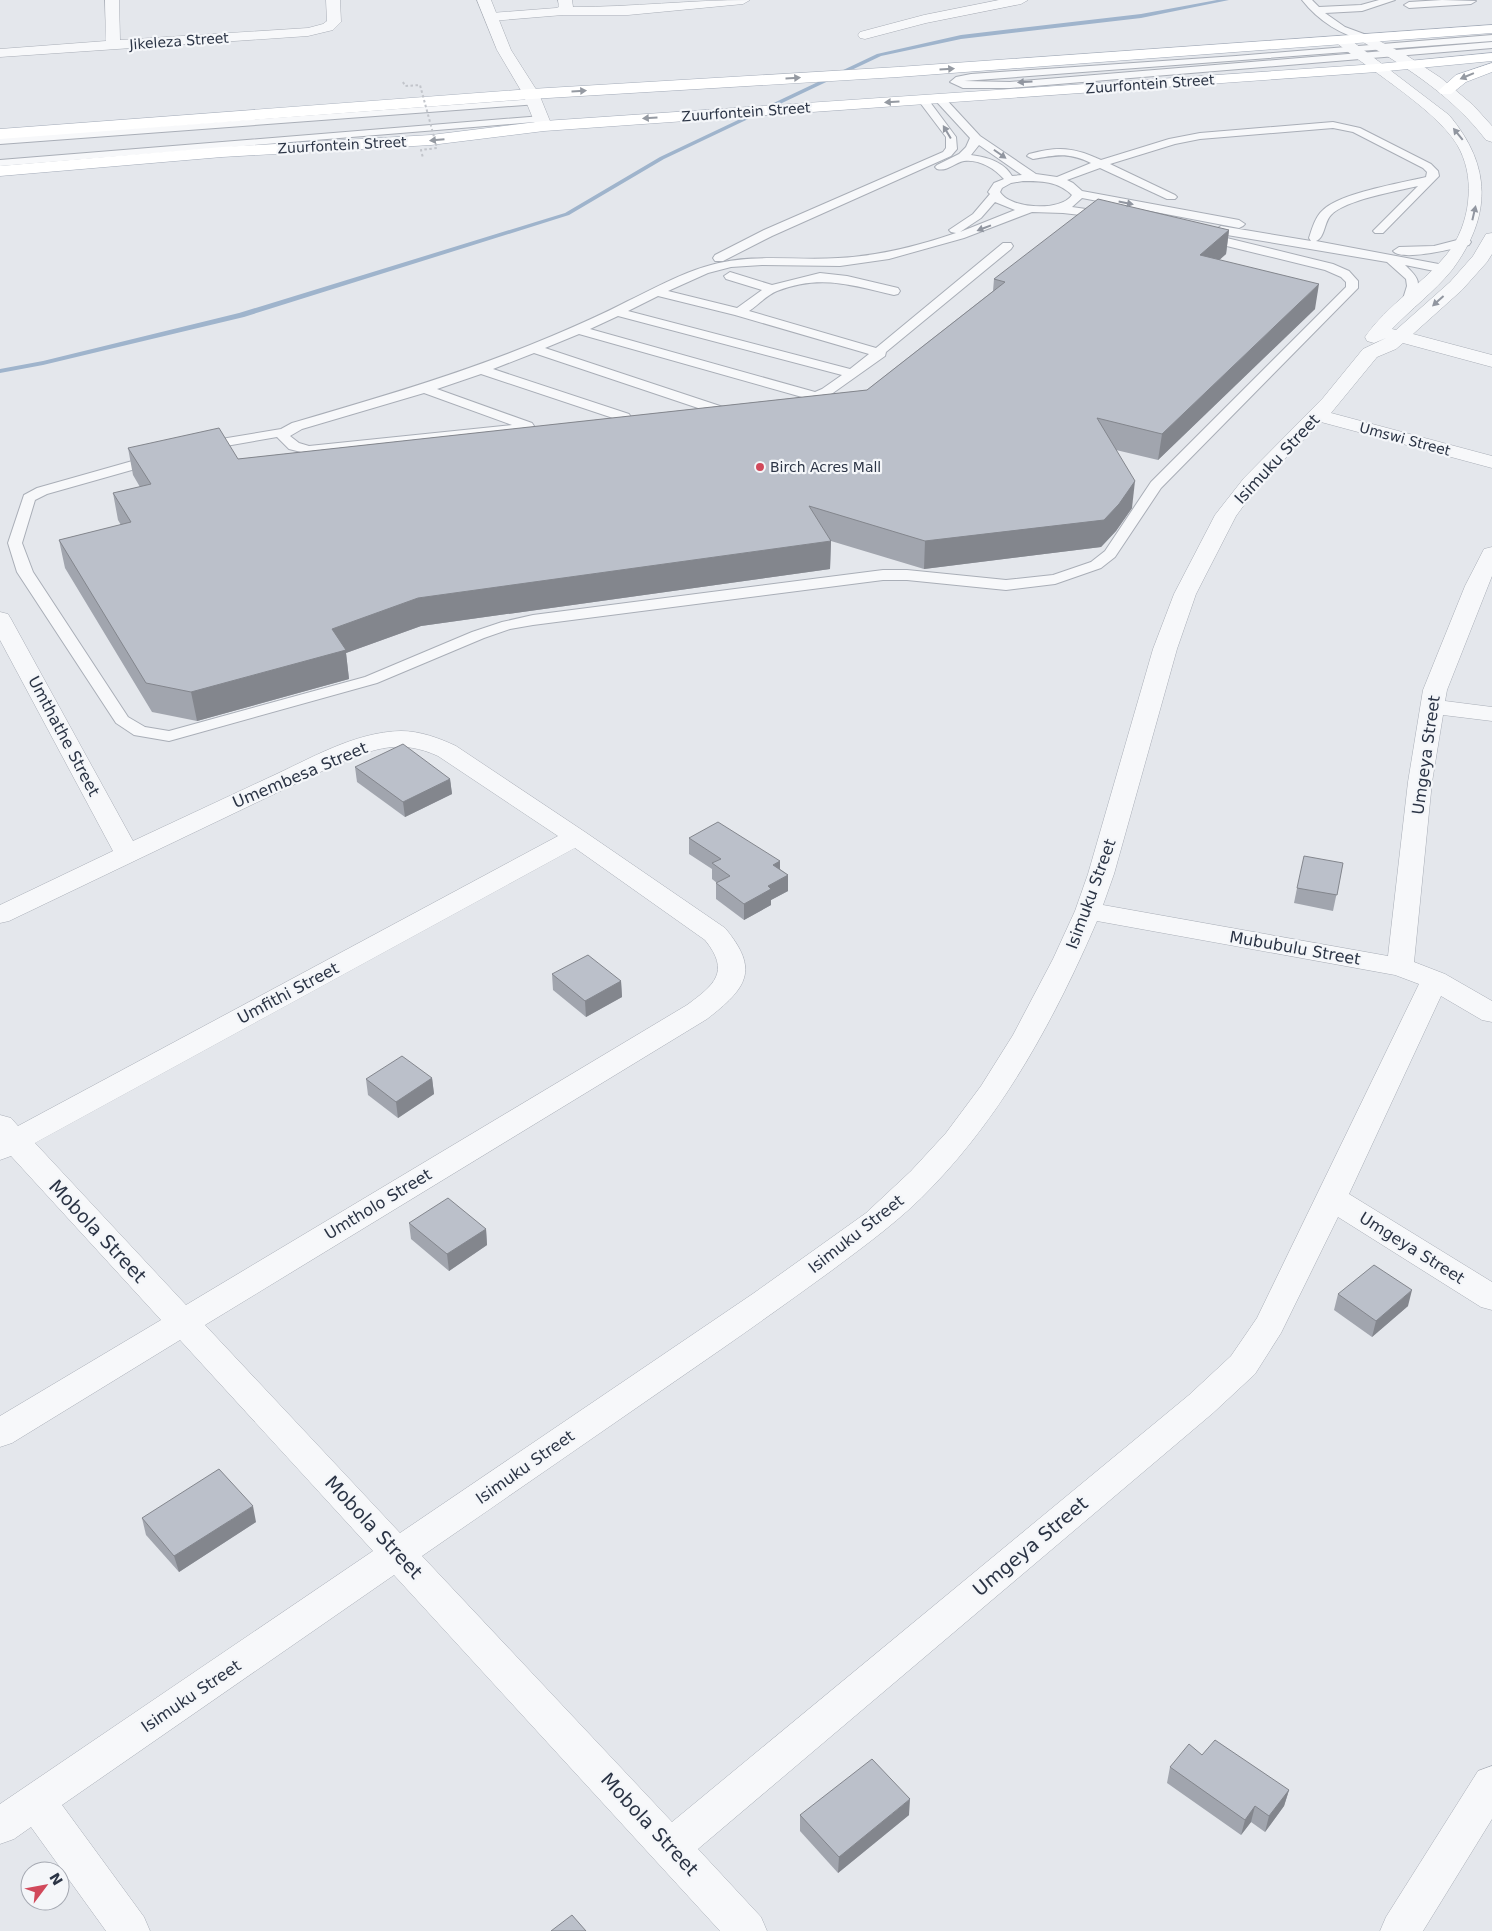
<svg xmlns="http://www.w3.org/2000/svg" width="1492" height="1931" viewBox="0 0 1492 1931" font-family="'DejaVu Sans',sans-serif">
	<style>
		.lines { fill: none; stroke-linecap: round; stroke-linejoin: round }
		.stream { fill: #9fb4cc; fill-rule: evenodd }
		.service-casing { stroke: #a9aeb7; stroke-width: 2 }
		.minor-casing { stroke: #a9aeb7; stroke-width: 1 }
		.tertiary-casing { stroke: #a9aeb7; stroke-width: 1 }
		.primary-casing { stroke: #a3abb8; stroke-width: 1 }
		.service { fill: #f7f8fa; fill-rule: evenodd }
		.minor { fill: #f7f8fa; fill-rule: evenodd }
		.tertiary { fill: #f7f8fa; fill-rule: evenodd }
		.primary { fill: #fff; fill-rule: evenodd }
		.path-bridge { stroke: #c2c5cb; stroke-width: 2; stroke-dasharray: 2.5 2.5; stroke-linecap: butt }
		.wall { fill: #a1a5ae }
		.shaded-wall { fill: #83868d }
		.building { fill: #bbc0ca; stroke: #83868d }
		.oneway { fill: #959aa2 }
		.oneway2 { fill: #9196a0 }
		.poi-dot { fill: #d1495b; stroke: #f4f6f9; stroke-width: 2 }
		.labels { text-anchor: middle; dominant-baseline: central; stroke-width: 4.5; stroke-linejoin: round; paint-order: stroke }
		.far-street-label { font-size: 14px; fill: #2b3445; stroke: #f4f6f9 }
		.far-poi-label { font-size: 14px; fill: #2b3445; stroke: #f4f6f9; text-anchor: start }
		.street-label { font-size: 16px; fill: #2b3445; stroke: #f4f6f9 }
		.near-street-label { font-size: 19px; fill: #2b3445; stroke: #f4f6f9 }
	</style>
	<rect width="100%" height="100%" fill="#e4e7ec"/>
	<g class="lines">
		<polygon class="stream" points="1217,0 1229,0 1141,18 961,39 881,56 664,159 569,215 244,317 43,365 0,373 0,369 43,361 239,313 565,213 660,157 877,54 961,35 1141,14"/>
		<defs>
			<g id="service">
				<path d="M1302,0H1312L1319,7L1361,5L1379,0H1395L1362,11L1325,13L1345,27L1372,37L1373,39L1368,42C1342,35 1319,22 1302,0Z"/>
				<polygon points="1442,0 1476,1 1471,4 1409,8 1404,5 1409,2"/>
				<polygon points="1492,35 1492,41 964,81 1010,82 1492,42 1492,48 1010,88 963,88 950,82 956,77 971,74 1236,56"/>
				<path d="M939,95L943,96L980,136L1036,174L1057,177L1091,163C1068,152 1057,155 1033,159L1027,156L1029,154C1058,146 1074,147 1101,160L1169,139L1200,133L1333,122L1360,128L1431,164L1438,171L1439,176L1383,233H1375L1373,231L1418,186C1397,191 1345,200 1331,215C1324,222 1325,238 1316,241L1444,265L1450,269L1444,273L1405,265C1421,280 1420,282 1414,302L1408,306L1402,302L1407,286L1406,279L1387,262L1221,234L1215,230L1221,226L1311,241L1309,238C1312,229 1315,217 1323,210C1340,193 1401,183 1426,177L1427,172L1423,168L1353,132L1333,128L1200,139L1175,144L1110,164L1175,195L1177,197L1175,199H1167L1100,168L1067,180L1073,183L1082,191L1239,220L1245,224L1243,226L1239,228L1082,198L1072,207L1107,212L1113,215L1107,218L1063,213L1032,212L964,238L889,259L840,266L762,265L731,267L708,273L668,291L737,308L762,290L726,279L724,276L730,272L772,285L820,273L847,276L898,288L900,291L898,294L894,295C852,285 820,274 777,291C767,295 758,305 749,311L876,348L1003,243H1011L1013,246L1011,249L886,352L885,356L823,400L799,406L794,405L792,402L802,397L579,334L545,348L723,407L725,410L723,413H713L534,353L493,369L629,414L631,417L624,421L619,420L481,374L437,389L532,423L534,426L532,429L523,432L309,454L289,449L277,437L203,450L196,446L203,442L281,429L292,423C381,397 467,372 552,336C578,325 603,314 628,301C655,288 681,273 711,265C753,253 795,261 838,258C879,256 918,246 956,233L951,232L949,230L973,214L990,194L988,192L994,183L1004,179C994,168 979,159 964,161C954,163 947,172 937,169L935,167L937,165L959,154L966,147L970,138L935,100L934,98ZM979,145L1022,175L1012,176C1004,162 987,157 971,155ZM1023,181C1041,181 1058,181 1072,195C1061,212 1010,209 1000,192L1002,188L1011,183ZM995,202L1015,210L960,232L981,218ZM658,296L735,315L869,354L850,369L628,311ZM618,316L842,375L822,389L815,392L590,329ZM424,393L512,425L309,446L299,443L290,436L302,429Z"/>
				<polygon points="923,97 927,98 956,137 957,149 951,156 772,236 723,261 715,261 713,258 715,255 764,230 943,152 946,148 946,137 918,100"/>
				<polygon points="534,99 539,102 538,104 0,144 0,138"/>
				<polygon points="542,116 546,117 547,119 546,121 0,166 0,160"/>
				<polygon points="1202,232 1333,264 1349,271 1358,281 1358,288 1161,488 1115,557 1101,568 1055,584 1006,590 907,580 883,580 533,625 510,629 484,638 377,683 169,741 134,735 116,723 17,572 8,543 24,495 37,488 150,456 160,456 162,459 160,462 47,494 35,500 22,543 33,572 128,717 145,727 169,731 365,677 472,632 502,622 533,615 883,570 907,570 1006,580 1053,575 1091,562 1105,551 1151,482 1346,287 1346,282 1341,277 1325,270 1198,239 1196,236 1198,233"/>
				<path d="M1465,238L1469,239L1471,242L1469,245C1455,248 1403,262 1393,251L1399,247L1434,246Z"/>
			</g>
			<g id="minor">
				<polygon points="105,0 119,0 120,40 308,28 323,24 327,21 326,0 340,0 341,22 333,30 308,36 0,57 0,49 106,41"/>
				<path d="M558,0H572L573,7C632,7 691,0 750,0L743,4L628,15H563L491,21L486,20L484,17L486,14L491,13L556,8L559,7Z"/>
				<polygon points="999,0 1028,0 1021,4 926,23 865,39 860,38 858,35 860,32 924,15"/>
				<path d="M1368,35L1406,55L1441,78L1473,105L1492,126V142L1486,140C1454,98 1409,68 1363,42L1361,39L1363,36Z"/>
				<path d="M1343,37L1348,38L1449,115C1492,166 1492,216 1452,270C1434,292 1411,309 1392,329L1396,330L1450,282L1473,256L1486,234L1492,233V254L1487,262L1462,290L1413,334L1492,355V367L1403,343L1396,349L1377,357L1331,413L1492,456V468L1321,422L1258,486L1236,516L1196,594L1177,649L1114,874L1103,905L1388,956L1408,782L1423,690L1465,586L1484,549L1492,547V576L1447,690L1445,701L1492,707V721L1443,715L1432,782L1414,962L1445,974L1492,1001V1022L1482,1020L1441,996L1349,1194L1492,1282V1310L1481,1307L1338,1217L1281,1333L1255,1374L1213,1413L698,1849L761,1917L767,1931H720L394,1575L62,1805L144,1917L150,1931H106L31,1827L14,1839L0,1844V1804L373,1551L180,1340L12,1443L0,1447V1416L161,1320L11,1156L0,1160V1115L11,1118L18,1126L558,836L438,756C401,739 375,748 339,763L9,921L0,923V905L113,851L0,640V612L8,614L11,619L133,841C178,820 223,799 268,778C310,759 354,732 401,731C420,731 439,738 456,746L585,832L725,928C760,970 747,988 707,1019L205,1325L400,1533L754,1293L866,1213L911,1171L946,1133L981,1086L1013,1035L1053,959L1075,911L1088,874L1153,649L1174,594L1215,515L1244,478L1323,398L1363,349L1386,338L1374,343L1367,341L1365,337C1387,305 1423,284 1447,254C1459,239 1466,220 1468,202C1470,183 1468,167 1460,150C1443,114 1371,71 1338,44L1336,41L1338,38ZM575,848L705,940C731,972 714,985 687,1005L186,1305L35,1143ZM1097,921L1395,975L1419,984L1257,1318L1231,1356L1189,1395L672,1822L422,1556C522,1487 623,1417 723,1348C759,1323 795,1297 831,1271C867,1244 902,1219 933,1186C1005,1111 1056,1016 1097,921Z"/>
				<polygon points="1492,1766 1492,1819 1423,1931 1380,1931 1386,1917 1478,1771"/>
			</g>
			<polygon id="tertiary" points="477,0 491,0 511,50 539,94 552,126 550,129 538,129 536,126 523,94 497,50"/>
			<g id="primary">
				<polygon points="1492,25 1492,33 898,77 531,99 0,139 0,129 531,89 898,67"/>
				<polygon points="1492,53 1492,61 1377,72 544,131 431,145 222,157 0,176 0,166 222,147 431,135 544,121 1377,64"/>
				<polygon points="1492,63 1492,72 1466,82 1451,94 1441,94 1438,91 1456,75"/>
			</g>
		</defs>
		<use href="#service" class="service-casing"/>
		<use href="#minor" class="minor-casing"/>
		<use href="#tertiary" class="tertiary-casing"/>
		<use href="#primary" class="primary-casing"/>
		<use href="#service" class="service"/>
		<use href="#minor" class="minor"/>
		<use href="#tertiary" class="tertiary"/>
		<use href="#primary" class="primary"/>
		<polyline class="path-bridge" points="403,82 405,86 420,85 437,148 421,150 423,158"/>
	</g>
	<g class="wall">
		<polygon points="1229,230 1226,254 1219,260 1315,309 1158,460 1116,450 1132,508 1116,531 1101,547 924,569 831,541 830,569 421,626 346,653 349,679 197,721 152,712 65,568 59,540 121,525 118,520 113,493 140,487 133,475 128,448 238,459 867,390 993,291 994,279"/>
		<polygon points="355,767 450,779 452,794 405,817 357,782"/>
		<polygon points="689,838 780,861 780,869 788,875 788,891 771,900 771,905 744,920 716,899 716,883 717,883 712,879 712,869 689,854"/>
		<polygon points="1343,863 1333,911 1294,903 1297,888"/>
		<polygon points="552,974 621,981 622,997 586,1017 553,990"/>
		<polygon points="432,1078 434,1094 398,1118 368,1095 366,1079"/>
		<polygon points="409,1223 486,1229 487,1245 449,1271 411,1239"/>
		<polygon points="1338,1294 1408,1306 1372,1337 1334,1310"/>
		<polygon points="142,1518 256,1522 179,1572 146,1535"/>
		<polygon points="1202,1755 1289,1790 1284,1806 1265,1832 1251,1822 1241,1835 1167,1783 1170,1767"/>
		<polygon points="800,1815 909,1815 838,1873 800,1831"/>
	</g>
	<g class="shaded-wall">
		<polygon points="1229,230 1226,254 1197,280 1200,255"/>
		<polygon points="1319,284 1315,309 1158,460 1162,434"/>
		<polygon points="1135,481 1132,508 1116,531 1101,547 924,569 925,541"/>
		<polygon points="831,541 830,569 421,626 346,653 349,679 197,721 191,692 332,629 418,598"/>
		<polygon points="450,779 452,794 405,817 403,802"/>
		<polygon points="780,861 780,877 773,865"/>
		<polygon points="788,875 788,891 771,900 771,905 744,920 744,904 768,886"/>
		<polygon points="621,981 622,997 586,1017 585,1001"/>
		<polygon points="432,1078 434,1094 398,1118 396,1102"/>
		<polygon points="486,1229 487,1245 449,1271 447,1254"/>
		<polygon points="1412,1290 1408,1306 1372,1337 1376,1321"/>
		<polygon points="253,1506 256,1522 179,1572 174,1556"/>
		<polygon points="1289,1790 1284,1806 1265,1832 1269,1816"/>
		<polygon points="910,1799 909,1815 838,1873 839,1857"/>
		<polygon points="1255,1806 1251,1822 1241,1835 1245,1820"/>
	</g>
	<g class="building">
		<polygon points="1098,199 1229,230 1200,255 1319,284 1162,434 1097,418 1135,481 1119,504 1104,520 925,541 809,506 831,541 418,598 332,629 346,650 191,692 146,683 59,540 131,522 113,493 151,484 128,448 219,428 238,459 867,390 1005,282 994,279"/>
		<polygon points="403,744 450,779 403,802 355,767"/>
		<polygon points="718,822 780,861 773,865 788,875 768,886 771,889 744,904 716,883 730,876 712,863 721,859 689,838"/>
		<polygon points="1304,856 1343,863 1337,895 1297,888"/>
		<polygon points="588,955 621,981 585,1001 552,974"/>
		<polygon points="402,1056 432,1078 396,1102 366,1079"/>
		<polygon points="448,1198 486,1229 447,1254 409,1223"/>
		<polygon points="1374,1265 1412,1290 1376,1321 1338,1294"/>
		<polygon points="219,1469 253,1506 174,1556 142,1518"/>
		<polygon points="1215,1740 1289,1790 1269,1816 1255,1806 1245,1820 1170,1767 1189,1744 1202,1755"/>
		<polygon points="872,1759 910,1799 839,1857 800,1815"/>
		<polygon points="572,1915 586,1931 551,1931"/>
	</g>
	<defs><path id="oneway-solid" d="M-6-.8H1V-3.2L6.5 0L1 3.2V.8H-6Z" transform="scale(1.25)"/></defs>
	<g class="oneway">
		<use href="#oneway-solid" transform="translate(947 69) rotate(-4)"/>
		<use href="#oneway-solid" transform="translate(1467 76) rotate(157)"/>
		<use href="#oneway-solid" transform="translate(793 78) rotate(-3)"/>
		<use href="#oneway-solid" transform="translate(579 91) rotate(-3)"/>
		<use href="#oneway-solid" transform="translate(892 102) rotate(176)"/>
		<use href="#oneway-solid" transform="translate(650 118) rotate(176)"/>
		<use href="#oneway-solid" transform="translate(437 140) rotate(175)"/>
	</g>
	<g class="oneway2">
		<use href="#oneway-solid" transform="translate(1025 82) rotate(176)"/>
		<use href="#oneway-solid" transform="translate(947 132) rotate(-121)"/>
		<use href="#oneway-solid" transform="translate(1458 134) rotate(-129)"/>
		<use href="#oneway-solid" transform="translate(1000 154) rotate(35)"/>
		<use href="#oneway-solid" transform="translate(1126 203) rotate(11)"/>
		<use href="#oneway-solid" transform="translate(1474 213) rotate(-77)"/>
		<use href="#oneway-solid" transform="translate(984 228) rotate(159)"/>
		<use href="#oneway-solid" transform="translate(1438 301) rotate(138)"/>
	</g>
	<circle class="poi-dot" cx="760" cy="467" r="5"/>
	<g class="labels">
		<g class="far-street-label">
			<text transform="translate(179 41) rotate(-4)">Jikeleza Street</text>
			<text transform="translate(1150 84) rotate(-4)">Zuurfontein Street</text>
			<text transform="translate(746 112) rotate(-4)">Zuurfontein Street</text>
			<text transform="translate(342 145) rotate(-3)">Zuurfontein Street</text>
			<text transform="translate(1405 439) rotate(15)">Umswi Street</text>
		</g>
		<g class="far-poi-label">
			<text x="770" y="467">Birch Acres Mall</text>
		</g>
		<g class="street-label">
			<text transform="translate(1277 459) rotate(-47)">Isimuku Street</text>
			<text transform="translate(64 736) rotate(62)">Umthathe Street</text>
			<text transform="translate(1426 755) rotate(-82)">Umgeya Street</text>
			<text transform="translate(300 775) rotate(-23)">Umembesa Street</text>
			<text transform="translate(1091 894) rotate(-70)">Isimuku Street</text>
			<text transform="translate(1295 948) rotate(10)">Mububulu Street</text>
			<text transform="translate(288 993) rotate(-28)">Umfithi Street</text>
			<text transform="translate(378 1204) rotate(-31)">Umtholo Street</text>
			<text transform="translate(856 1234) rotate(-38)">Isimuku Street</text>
			<text transform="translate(1412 1248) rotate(32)">Umgeya Street</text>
			<text transform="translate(525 1467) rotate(-35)">Isimuku Street</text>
			<text transform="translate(191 1696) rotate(-34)">Isimuku Street</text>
		</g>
		<g class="near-street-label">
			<text transform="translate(98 1231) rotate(47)">Mobola Street</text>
			<text transform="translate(374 1527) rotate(47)">Mobola Street</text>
			<text transform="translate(1030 1546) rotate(-40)">Umgeya Street</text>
			<text transform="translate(650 1824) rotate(47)">Mobola Street</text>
		</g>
	</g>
	<g transform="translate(45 1886) rotate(58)"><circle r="24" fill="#f4f6f9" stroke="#a4a8b1"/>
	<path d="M0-4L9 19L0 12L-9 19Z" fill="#d1495b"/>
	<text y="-8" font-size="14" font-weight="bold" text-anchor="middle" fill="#2b3445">N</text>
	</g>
</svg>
